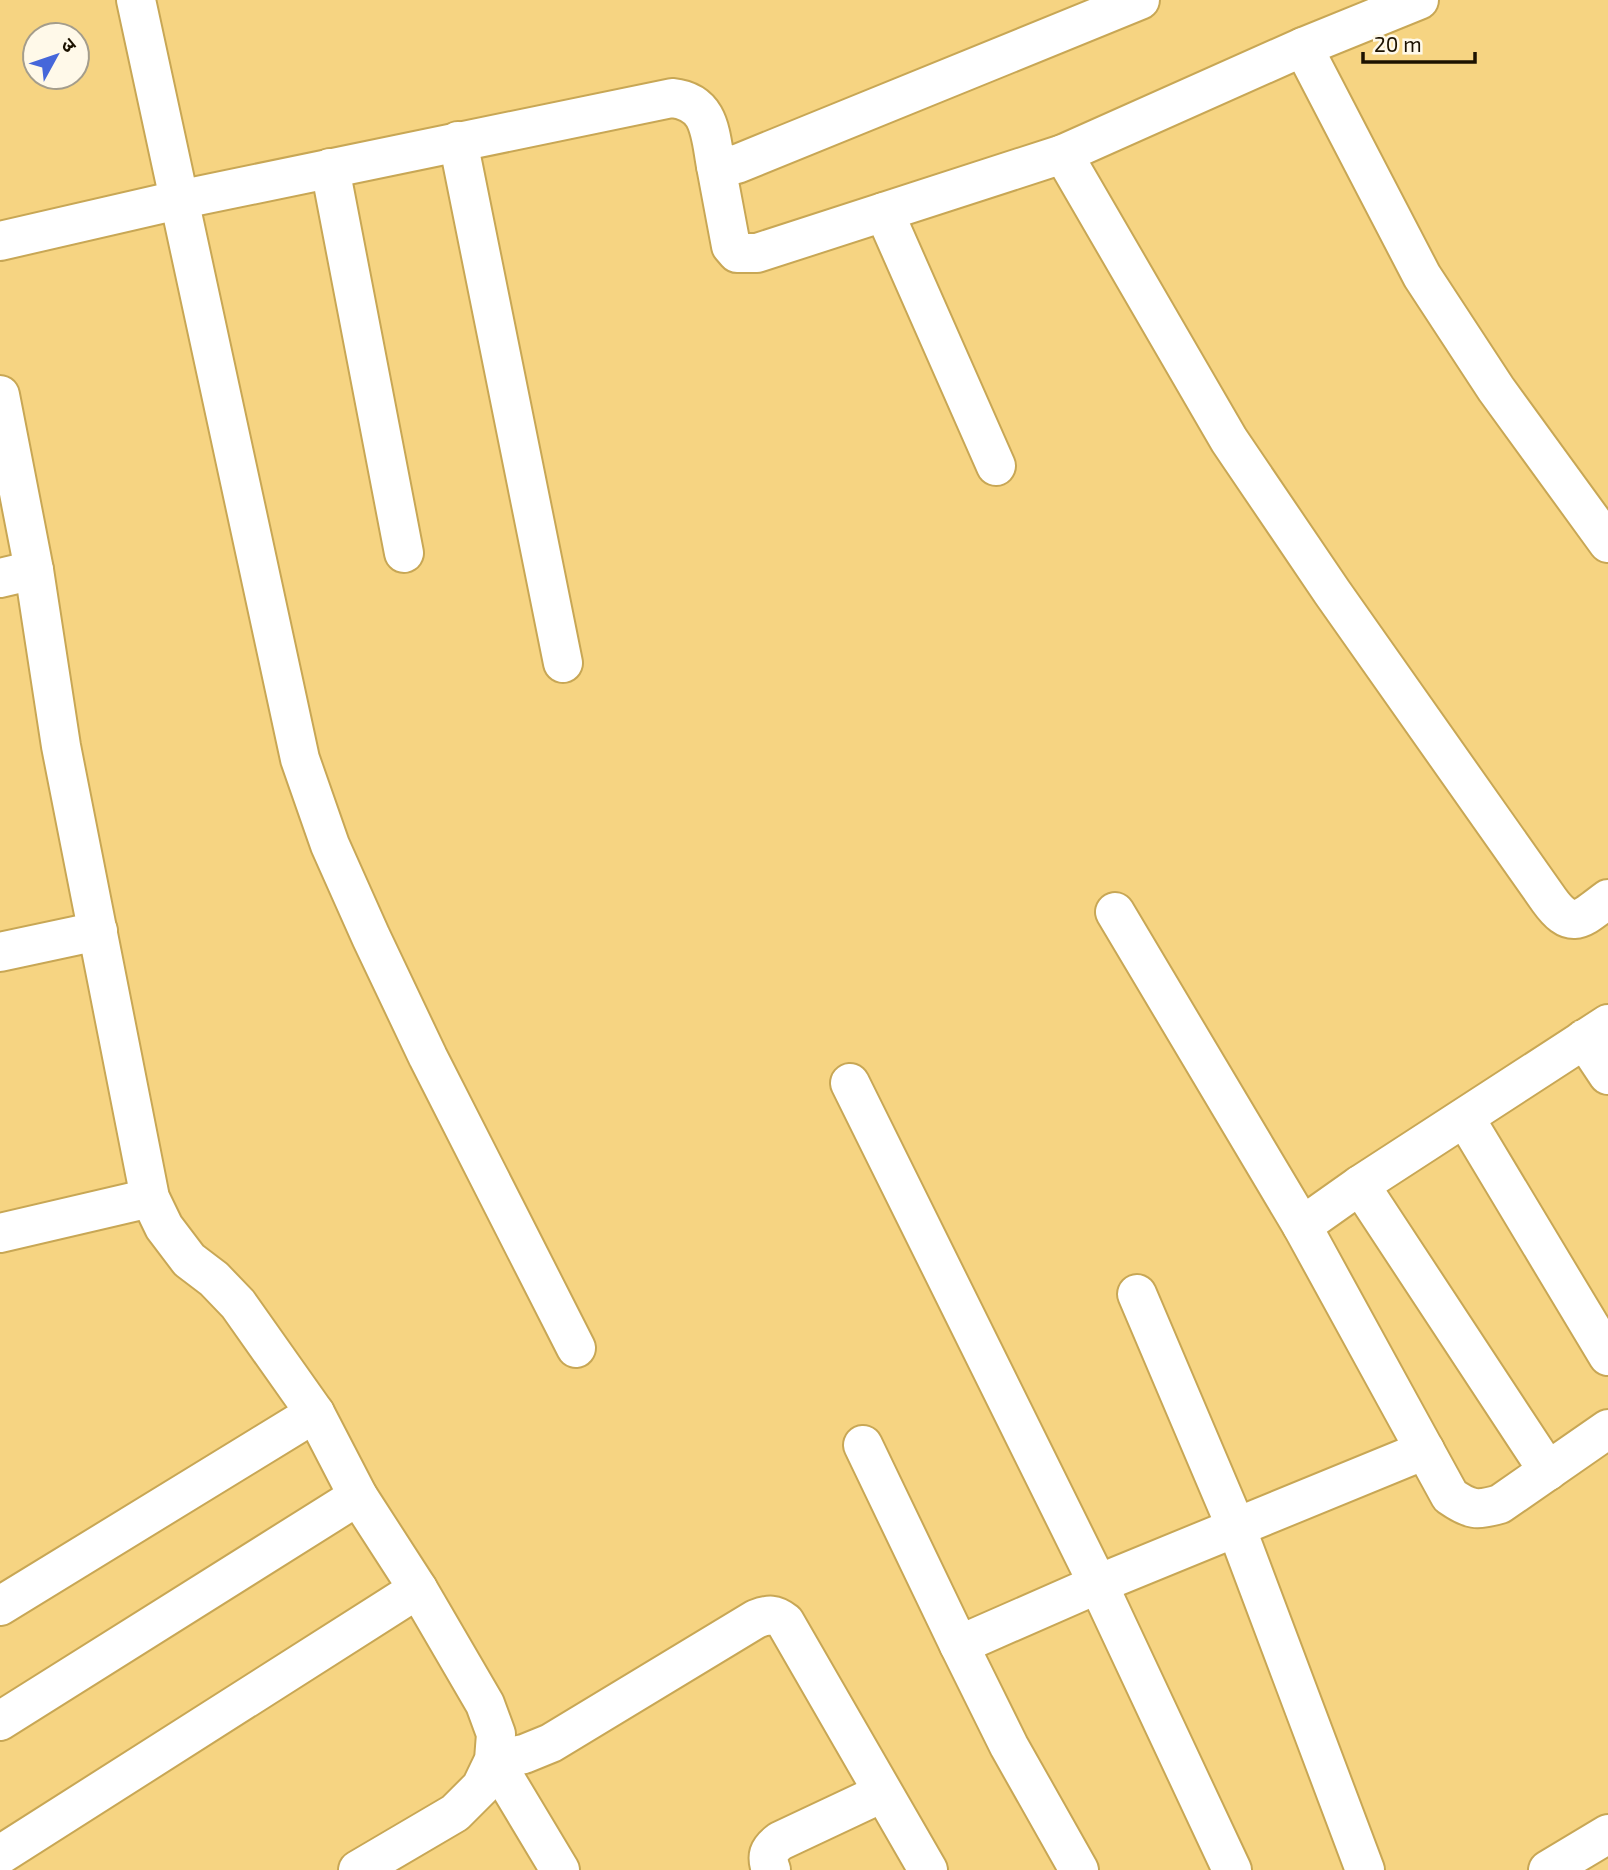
<svg xmlns="http://www.w3.org/2000/svg" width="1608" height="1870" viewBox="0 0 1608 1870" font-family="'Exo 2','Noto Sans Devanagari',sans-serif">
	<style>
		.lines { fill: none; stroke-linecap: round; stroke-linejoin: round }
		.street-casing { stroke: #c8a755; stroke-width: 42 }
		.street { stroke: #fff; stroke-width: 38 }
	</style>
	<rect width="100%" height="100%" fill="#f6d482"/>
	<g class="lines">
		<defs>
			<g id="street">
				<polyline points="136,0 300,759 330,845 371,937 428,1057 576,1348"/>
				<polyline points="1303,47 1422,276 1496,389 1608,543"/>
				<polyline points="458,141 563,663"/>
				<path d="M1063,154L1229,440L1332,592L1549,900C1572,932 1582,918 1608,899"/>
				<polyline points="716,166 731,246 737,253 757,253 1063,154 1303,47 1419,0"/>
				<polyline points="330,168 404,553"/>
				<polyline points="884,212 996,466"/>
				<path d="M0,241L178,200L672,98C711,102 710,134 716,166L737,164L1140,0"/>
				<polyline points="0,395 34,570 61,746 150,1198 164,1227 189,1260 214,1279 238,1304 315,1413 358,1496 418,1589 485,1704 496,1734 494,1760 481,1787 455,1813 358,1870"/>
				<polyline points="0,578 34,570"/>
				<path d="M1115,912L1302,1226L1450,1496C1470,1510 1477,1511 1500,1504L1608,1429"/>
				<polyline points="0,952 98,931"/>
				<polyline points="1584,1039 1608,1075"/>
				<polyline points="850,1083 1098,1584 1232,1870"/>
				<polyline points="1465,1118 1608,1356"/>
				<polyline points="1360,1185 1548,1471"/>
				<polyline points="1302,1226 1360,1185 1608,1024"/>
				<polyline points="0,1233 150,1198"/>
				<polyline points="1137,1294 1236,1527 1365,1870"/>
				<polyline points="863,1445 959,1645"/>
				<polyline points="0,1606 315,1413"/>
				<polyline points="0,1721 358,1496"/>
				<polyline points="0,1855 418,1589"/>
				<path d="M560,1870L494,1760L524,1754L551,1743L756,1619C769,1614 775,1614 785,1622L928,1870"/>
				<path d="M771,1870C766,1856 768,1850 780,1841L882,1793"/>
				<polyline points="1079,1870 1009,1746 959,1645 1098,1584 1425,1450"/>
				<polyline points="1548,1870 1608,1834"/>
			</g>
		</defs>
		<use href="#street" class="street-casing"/>
		<use href="#street" class="street"/>
	</g>
	<g transform="translate(56 56) rotate(50)"><circle r="33" fill="#fff9e9" stroke="#a49d8c" stroke-width="2"/>
	<path d="M0-5L12 26L0 18L-12 26Z" fill="#4667da"/>
	<text y="-10" font-size="19" font-weight="bold" text-anchor="middle" fill="#1c1200">उ</text>
	</g>
	<path d="M1363 52v10h112v-10" fill="none" stroke="#1c1200" stroke-width="3.5"/>
	<text x="1374" y="52" font-size="21" fill="#1c1200" stroke="#fff9e9" stroke-width="5" paint-order="stroke">20 m</text>
</svg>
